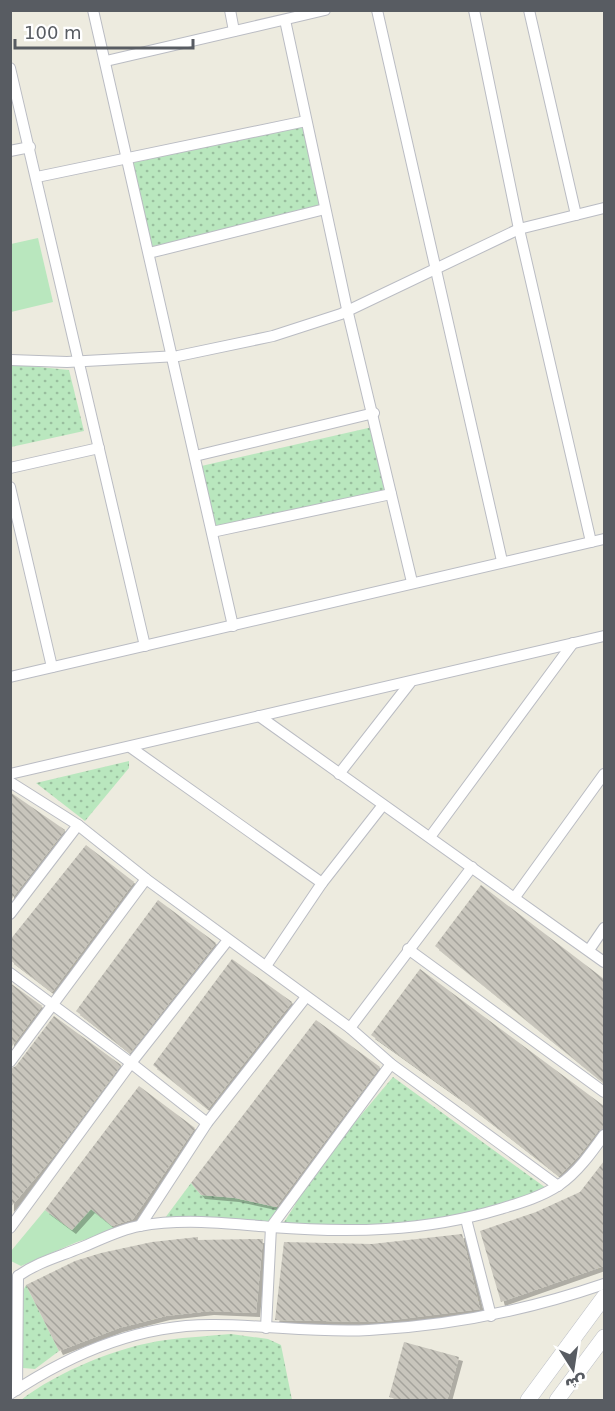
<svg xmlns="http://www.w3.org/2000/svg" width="615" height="1411" viewBox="0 0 615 1411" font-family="'DejaVu Sans','Noto Naskh Arabic',sans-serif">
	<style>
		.grass { fill: #b9e7be }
		.park { fill: url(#park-dots) }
		.building { fill: url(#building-back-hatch); filter: url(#shadow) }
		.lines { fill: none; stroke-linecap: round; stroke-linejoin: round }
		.street-casing { stroke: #babcc3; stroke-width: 12 }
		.secondary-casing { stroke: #babdc5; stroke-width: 16 }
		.street { stroke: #fff; stroke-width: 10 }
		.secondary { stroke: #fff; stroke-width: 15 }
	</style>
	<defs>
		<pattern id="park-dots" width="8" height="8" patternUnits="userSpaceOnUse" patternTransform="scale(1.5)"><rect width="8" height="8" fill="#b9e7be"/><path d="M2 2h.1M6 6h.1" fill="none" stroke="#99be9e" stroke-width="1.8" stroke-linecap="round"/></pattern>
		<pattern id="building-back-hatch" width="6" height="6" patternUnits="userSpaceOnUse" patternTransform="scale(1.5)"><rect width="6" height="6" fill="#c8c5bc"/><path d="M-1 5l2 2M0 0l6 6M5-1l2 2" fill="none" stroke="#a5a39c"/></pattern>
		<filter id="shadow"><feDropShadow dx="4" dy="4" stdDeviation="0" flood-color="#0004"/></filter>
	</defs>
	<rect width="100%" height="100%" fill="#edebdf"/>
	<g class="grass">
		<polygon points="38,238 53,302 11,312 11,244"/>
		<polygon points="91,1209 117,1230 77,1242 21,1266 11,1261 11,1251 45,1210 72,1230"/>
	</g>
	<g class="park">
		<polygon points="306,121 325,209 145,248 125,161"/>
		<polygon points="10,364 69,370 84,431 11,447"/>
		<polygon points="377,426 391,494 212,532 197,467"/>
		<polygon points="129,761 129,768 85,821 36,783"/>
		<polygon points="393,1077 546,1188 541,1196 404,1229 281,1227 295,1205 297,1191"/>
		<polygon points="191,1183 201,1195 235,1198 280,1208 274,1232 162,1222"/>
		<polygon points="26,1285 59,1351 35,1369 23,1368 20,1362 22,1293"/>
		<path d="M231,1334L268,1339L281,1345L292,1400H21C57,1372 119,1346 166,1340C188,1337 210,1336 231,1334Z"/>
	</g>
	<g class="building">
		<polygon points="10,792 65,830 10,901"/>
		<polygon points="86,845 134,882 52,992 10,960 10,940"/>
		<polygon points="481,885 604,979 604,1083 435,946"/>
		<polygon points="158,900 216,943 130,1053 76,1011"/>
		<polygon points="232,959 292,1002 208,1109 153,1065"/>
		<polygon points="420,969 604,1106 604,1128 598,1131 578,1157 559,1176 462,1100 371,1035"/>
		<polygon points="10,983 42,1006 10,1049"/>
		<polygon points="54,1016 121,1065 53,1157 10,1208 10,1069 16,1066"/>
		<polygon points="316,1020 380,1067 276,1207 235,1198 201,1195 191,1183"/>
		<polygon points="139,1086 195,1128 133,1219 112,1226 91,1209 72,1230 45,1210"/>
		<polygon points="604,1161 604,1266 501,1302 480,1231 536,1212 580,1192"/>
		<polygon points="462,1234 480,1309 376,1322 275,1320 284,1242 372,1244"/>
		<polygon points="198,1237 198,1240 263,1239 256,1313 210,1311 166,1316 119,1328 59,1351 26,1285 75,1261 101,1253 152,1242"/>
		<polygon points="404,1342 459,1357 447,1401 402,1401 389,1397"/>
	</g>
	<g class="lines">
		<defs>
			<g id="street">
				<polyline points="93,10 233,626"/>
				<polyline points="230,10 234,31"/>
				<polyline points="377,10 502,561"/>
				<polyline points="474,10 519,229 591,542"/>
				<polyline points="529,10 576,215"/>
				<polyline points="285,20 347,309 412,582"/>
				<polyline points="106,61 325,10"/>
				<polyline points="10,68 145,646"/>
				<polyline points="10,151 30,147"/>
				<polyline points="37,177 306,121"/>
				<polyline points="149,253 325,209"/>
				<polyline points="10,360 67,362 178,356 273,336 341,314 519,229 604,208"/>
				<polyline points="195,456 374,413"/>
				<polyline points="10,468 99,448"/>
				<polyline points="10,487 52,667"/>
				<polyline points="212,532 391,494"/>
				<polyline points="10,677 604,539"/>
				<polyline points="259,716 604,962"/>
				<polyline points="130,747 322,883"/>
				<polyline points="10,774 604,636"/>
				<polyline points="339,774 410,683"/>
				<polyline points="10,782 78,825 146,879 350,1028 391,1064 558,1186"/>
				<polyline points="430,837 573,643"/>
				<polyline points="515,897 604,774"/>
				<polyline points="10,914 78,825"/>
				<polyline points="408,949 604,1092"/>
				<polyline points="589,950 604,928"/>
				<polyline points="266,966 322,883 383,805"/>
				<polyline points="10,973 131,1063 207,1123"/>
				<polyline points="350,1028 472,867"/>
				<polyline points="10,1062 146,879"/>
				<polyline points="466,1219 491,1316"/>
				<polyline points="140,1226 207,1123 306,997"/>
				<polyline points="10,1228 131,1063 228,940"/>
				<path d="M18,1276C38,1262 58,1257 80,1248C100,1240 118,1230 139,1226C182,1218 228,1223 271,1227C349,1233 424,1232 500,1209C520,1203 541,1197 559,1185C577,1173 592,1152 604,1135"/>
				<polyline points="266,1328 271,1227 391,1064"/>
				<polyline points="17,1390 18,1276"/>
				<path d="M10,1394C70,1354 141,1324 214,1325C266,1325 317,1333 369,1330C450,1326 528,1310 604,1284"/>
			</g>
			<g id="secondary">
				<polyline points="528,1400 604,1297"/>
				<polyline points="557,1400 604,1337"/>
			</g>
		</defs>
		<use href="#street" class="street-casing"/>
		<use href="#secondary" class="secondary-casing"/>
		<use href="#street" class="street"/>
		<use href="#secondary" class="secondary"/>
	</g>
	<rect width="615" height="1411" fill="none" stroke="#585c62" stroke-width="24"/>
	<g transform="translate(573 1369) rotate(168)" stroke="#ffffff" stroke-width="4.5" paint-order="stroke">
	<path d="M0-4.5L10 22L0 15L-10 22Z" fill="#585c62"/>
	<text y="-9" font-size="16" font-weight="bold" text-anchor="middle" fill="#585c62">ش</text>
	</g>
	<path d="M15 39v9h178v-9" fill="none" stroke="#585c62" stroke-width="3"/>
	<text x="24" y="39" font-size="18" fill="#585c62" stroke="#ffffff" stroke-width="4.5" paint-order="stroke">100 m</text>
</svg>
